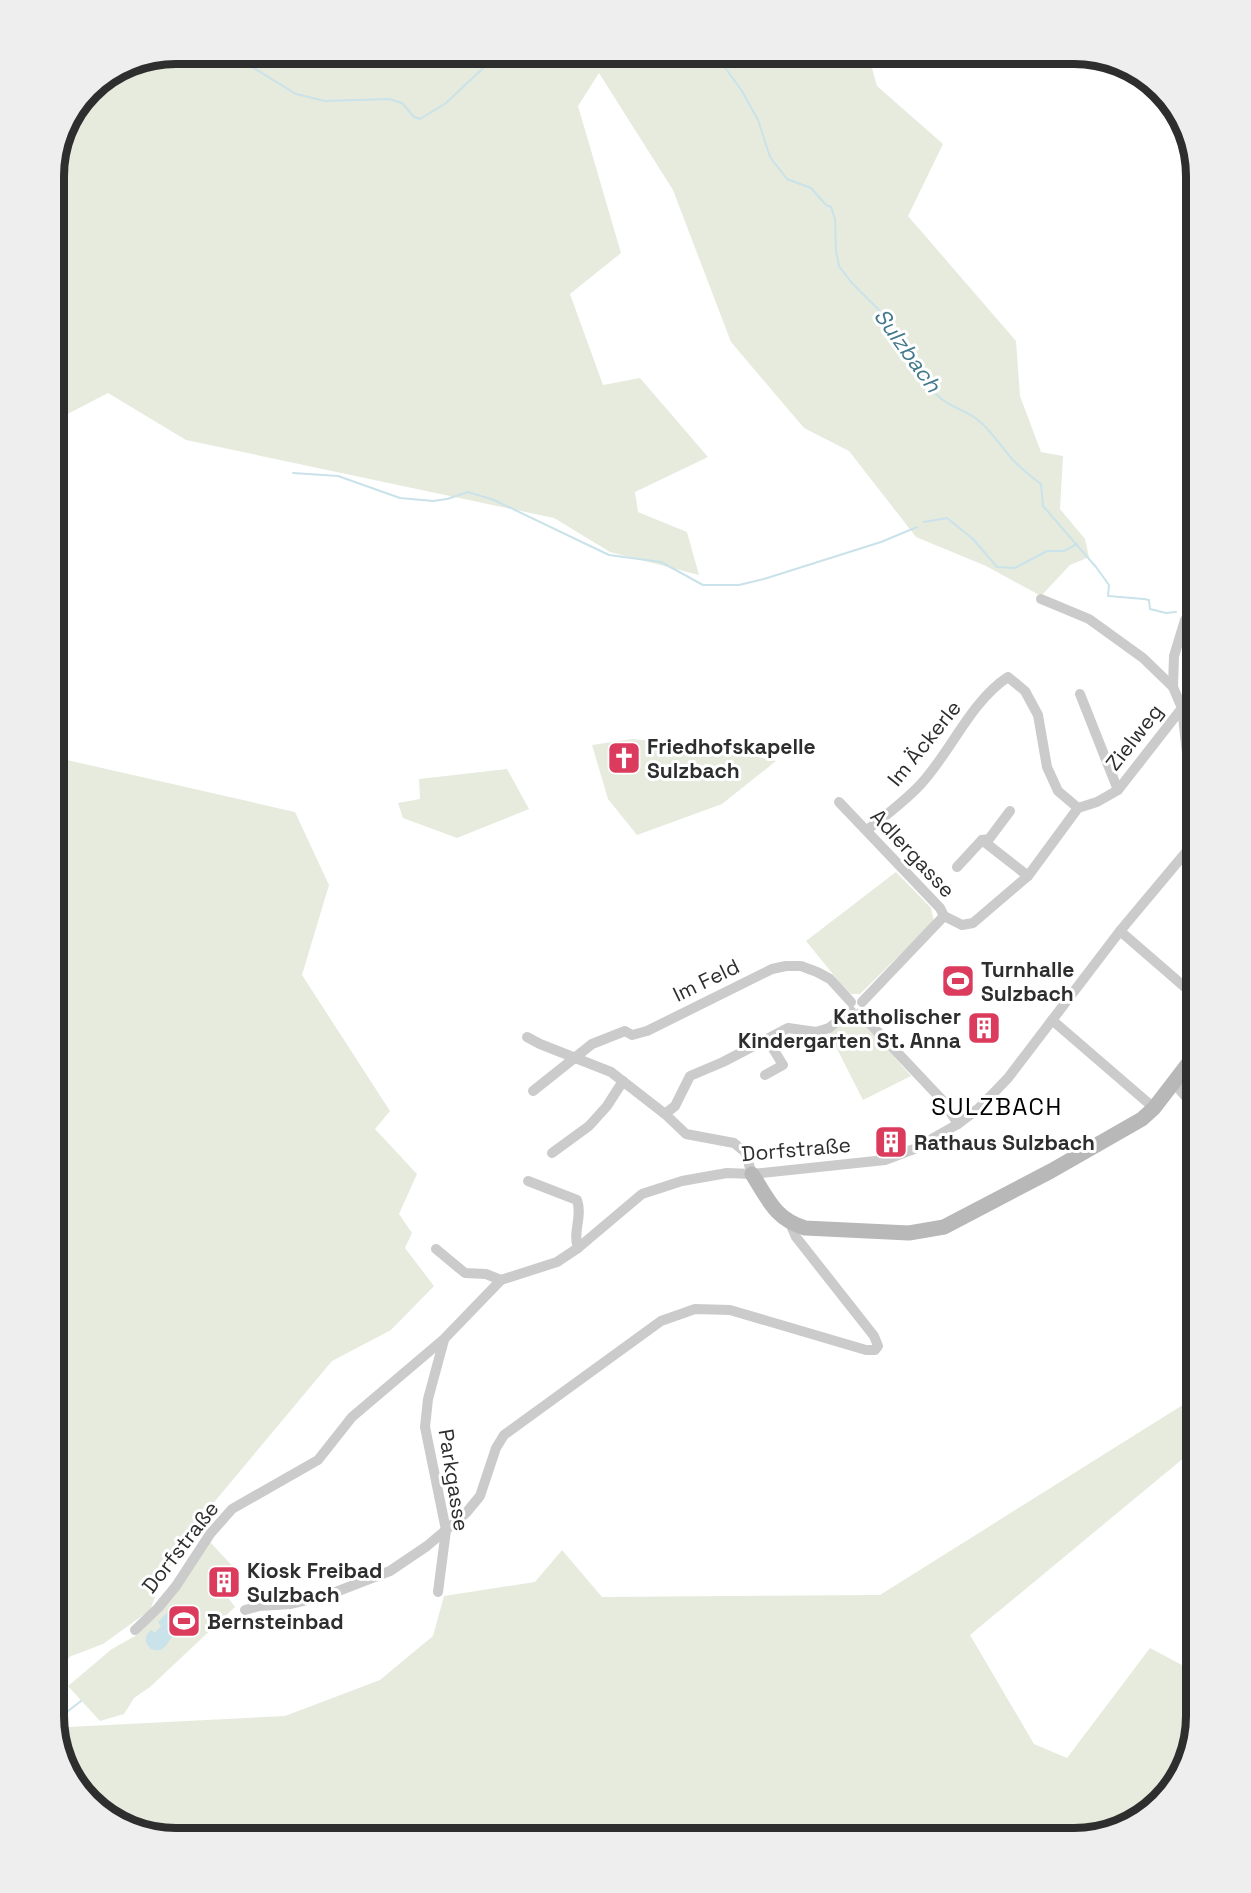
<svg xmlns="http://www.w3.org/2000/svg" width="1251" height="1893" viewBox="0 0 1251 1893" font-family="'Space Grotesk',sans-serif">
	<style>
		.green { fill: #e6ebdd }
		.water { fill: #cae2e9 }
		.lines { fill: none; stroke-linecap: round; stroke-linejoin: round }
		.stream { stroke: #cae2e9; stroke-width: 2 }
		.street { stroke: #cbcbcb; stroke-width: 10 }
		.secondary { stroke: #b8b8b8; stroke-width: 15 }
		.labels { text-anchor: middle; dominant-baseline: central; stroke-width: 6; stroke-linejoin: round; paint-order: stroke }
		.street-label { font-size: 21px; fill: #2e2e2e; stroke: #fff }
		.poi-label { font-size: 21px; font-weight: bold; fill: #2e2e2e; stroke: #fff; text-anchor: start }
		.water-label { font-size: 22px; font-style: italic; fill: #41798b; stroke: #fff }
		.quarter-label { font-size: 24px; letter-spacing: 1.5px; fill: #000; stroke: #fff }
		.rim { fill: none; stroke: #2e2e2e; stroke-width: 8 }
	</style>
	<rect width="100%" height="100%" fill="#fff"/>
	<g class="green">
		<polygon points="177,54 868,54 877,86 943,144 908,216 1016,341 1020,396 1041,452 1063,456 1060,509 1085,539 1089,557 1070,565 1041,596 986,566 916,537 849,451 804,428 731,342 673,190 599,73 578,106 621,253 570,294 603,385 640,378 708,457 635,492 638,512 687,532 699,575 610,552 554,518 186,440 108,393 54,421 54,169 67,123 90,90 130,63"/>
		<polygon points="632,739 737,749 741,753 776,761 722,804 637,835 608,799 592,745"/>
		<polygon points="54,751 58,758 295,812 329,885 302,975 390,1111 375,1129 417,1174 399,1214 412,1233 405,1248 434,1286 391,1330 332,1361 200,1519 163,1577 150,1610 103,1644 69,1657 58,1686 68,1727 285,1716 380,1680 433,1636 444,1596 535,1582 562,1550 602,1597 880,1595 1197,1396 1197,1447 970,1635 1034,1744 1067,1758 1150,1648 1197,1673 1197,1717 1180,1778 1135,1823 1075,1839 169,1839 109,1819 70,1777 54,1716"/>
		<polygon points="507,769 529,809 457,838 403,818 398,803 420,799 419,779"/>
		<polygon points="896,872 931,908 934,921 860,994 851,994 841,984 806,941"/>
		<polygon points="853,1017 859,1017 911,1076 863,1100 829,1033"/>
		<polygon points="210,1542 240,1574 225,1593 235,1607 150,1687 134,1698 124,1714 100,1721 68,1686 112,1649 135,1636 175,1592"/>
	</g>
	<path class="water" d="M173,1606L190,1622L175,1637L173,1636C166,1644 164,1654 151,1649C144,1642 144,1636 151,1630L155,1633L161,1626L158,1622Z"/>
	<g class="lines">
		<g class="stream">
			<polyline points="231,54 296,94 325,101 389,99 402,103 414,117 420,119 446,103 498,54"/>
			<path d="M715,54L742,91L758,120L770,157L787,179L811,188L826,205L831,207L835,219L836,251L839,266L851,282L884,315L935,393C947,407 965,409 978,420C992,431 1001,447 1012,459C1021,468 1031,477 1041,484L1043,506L1096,567L1109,585L1108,596L1144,599L1149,600L1150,609L1166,613L1176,612"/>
			<polyline points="293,473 338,476 400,498 433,501 447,499 468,492 494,500 609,555 661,562 703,585 739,585 764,579 881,542 917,527"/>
			<polyline points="924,522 947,518 973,539 997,567 1015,568 1047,551 1064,551 1077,544"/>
			<polyline points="55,1721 81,1701"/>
		</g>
		<g class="street">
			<polyline points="1041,599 1089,619 1143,658 1173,687"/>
			<polyline points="1185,620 1174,656 1173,687 1182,708 1189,771 1197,793"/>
			<polyline points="1080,694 1118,790"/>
			<polyline points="839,802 940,908 944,916 962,925 973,923 1028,876 1078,808 1097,802 1118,790 1182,708"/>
			<path d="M867,830C885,816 904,802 920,785C951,752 970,702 1008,677L1025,691L1038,715L1047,767L1058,791L1078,808"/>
			<polyline points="982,840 1028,876"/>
			<polyline points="957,867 982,840 989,839 1010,811"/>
			<polyline points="1120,931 1187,989 1197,994"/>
			<polyline points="862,1002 944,916"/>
			<polyline points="860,1013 944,1102 958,1124"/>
			<polyline points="1052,1020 1154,1108"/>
			<polyline points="527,1037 540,1044 611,1072 665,1114 686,1134 734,1143 745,1152 752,1174"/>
			<polyline points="765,1075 783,1065 767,1039"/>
			<polyline points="1174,1083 1197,1110"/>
			<polyline points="533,1091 592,1044 625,1031 632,1035 647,1031 772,969 786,966 801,966 817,972 830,979 851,1002"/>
			<polyline points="665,1114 675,1106 690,1076 723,1062 788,1028 816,1032 829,1028 851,1011"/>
			<polyline points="552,1153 589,1126 607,1106 623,1081"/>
			<path d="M528,1181L577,1200C583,1217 572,1232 578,1248"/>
			<polyline points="436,1249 465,1273 486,1274 501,1280"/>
			<polyline points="438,1592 446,1530 425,1427 428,1399 444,1340"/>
			<polyline points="245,1610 259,1606 291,1604 328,1595 390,1571 427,1546 466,1513 480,1496 496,1448 504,1435 661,1321 695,1309 730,1310 866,1350 875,1350 878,1346 874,1336 796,1237 790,1223"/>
			<polyline points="135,1630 158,1608 176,1586 210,1534 232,1509 318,1460 352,1417 444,1339 501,1280 557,1262 578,1248 642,1194 682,1181 727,1173 752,1174 885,1160 914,1149 958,1124 979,1108 1008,1078 1120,931 1197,839"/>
		</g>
		<path class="secondary" d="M752,1174C768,1199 775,1219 805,1228L909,1233L944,1227L1051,1171L1142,1119L1154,1108L1197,1052"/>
	</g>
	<defs>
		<symbol id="church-square" viewBox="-11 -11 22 22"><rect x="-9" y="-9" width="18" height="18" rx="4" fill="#db3b5d" stroke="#fff"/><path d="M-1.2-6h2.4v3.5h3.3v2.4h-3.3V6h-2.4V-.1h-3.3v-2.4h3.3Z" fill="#fff"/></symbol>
		<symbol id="stadium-square" viewBox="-11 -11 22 22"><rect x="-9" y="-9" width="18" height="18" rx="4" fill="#db3b5d" stroke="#fff"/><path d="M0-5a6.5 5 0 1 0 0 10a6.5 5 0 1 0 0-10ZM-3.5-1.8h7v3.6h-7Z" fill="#fff"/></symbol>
		<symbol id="building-square" viewBox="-11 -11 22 22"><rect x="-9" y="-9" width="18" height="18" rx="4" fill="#db3b5d" stroke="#fff"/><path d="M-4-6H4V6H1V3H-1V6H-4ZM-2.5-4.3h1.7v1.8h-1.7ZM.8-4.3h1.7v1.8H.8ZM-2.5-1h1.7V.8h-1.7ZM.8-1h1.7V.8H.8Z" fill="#fff"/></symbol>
	</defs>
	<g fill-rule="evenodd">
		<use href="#church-square" x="605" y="739" width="38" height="38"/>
		<use href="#stadium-square" x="939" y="962" width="38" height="38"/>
		<use href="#building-square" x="965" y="1009" width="38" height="38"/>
		<use href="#building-square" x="872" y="1123" width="38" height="38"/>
		<use href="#building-square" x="205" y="1563" width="38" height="38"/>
		<use href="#stadium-square" x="165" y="1602" width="38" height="38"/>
	</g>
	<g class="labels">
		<g class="street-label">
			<text transform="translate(1134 737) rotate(-52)">Zielweg</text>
			<text transform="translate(924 743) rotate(-51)">Im Äckerle</text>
			<text transform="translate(913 853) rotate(47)">Adlergasse</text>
			<text transform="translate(706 980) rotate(-26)">Im Feld</text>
			<text transform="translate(796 1149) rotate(-5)">Dorfstraße</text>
			<text transform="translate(454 1480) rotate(81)">Parkgasse</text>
			<text transform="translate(180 1547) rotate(-52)">Dorfstraße</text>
		</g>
		<g class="poi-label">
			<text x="647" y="746">Friedhofskapelle<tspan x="647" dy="24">Sulzbach</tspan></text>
			<text x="981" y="969">Turnhalle<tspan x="981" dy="24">Sulzbach</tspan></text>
			<text x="961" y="1016" text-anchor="end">Katholischer<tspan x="961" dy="24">Kindergarten St. Anna</tspan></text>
			<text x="914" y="1142">Rathaus Sulzbach</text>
			<text x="247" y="1570">Kiosk Freibad<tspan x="247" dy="24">Sulzbach</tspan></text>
			<text x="207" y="1621">Bernsteinbad</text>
		</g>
		<g class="water-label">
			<text transform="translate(908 350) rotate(54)">Sulzbach</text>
		</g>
		<g class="quarter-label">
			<text x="997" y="1106">SULZBACH</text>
		</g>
	</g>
	<path d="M0 0H1251V1893H0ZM176 64H1074A112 112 0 0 1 1186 176V1716A112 112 0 0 1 1074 1828H176A112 112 0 0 1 64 1716V176A112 112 0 0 1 176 64Z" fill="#eee" fill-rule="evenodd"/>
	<path class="rim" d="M176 64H1074A112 112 0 0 1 1186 176V1716A112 112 0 0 1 1074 1828H176A112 112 0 0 1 64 1716V176A112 112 0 0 1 176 64Z"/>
</svg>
